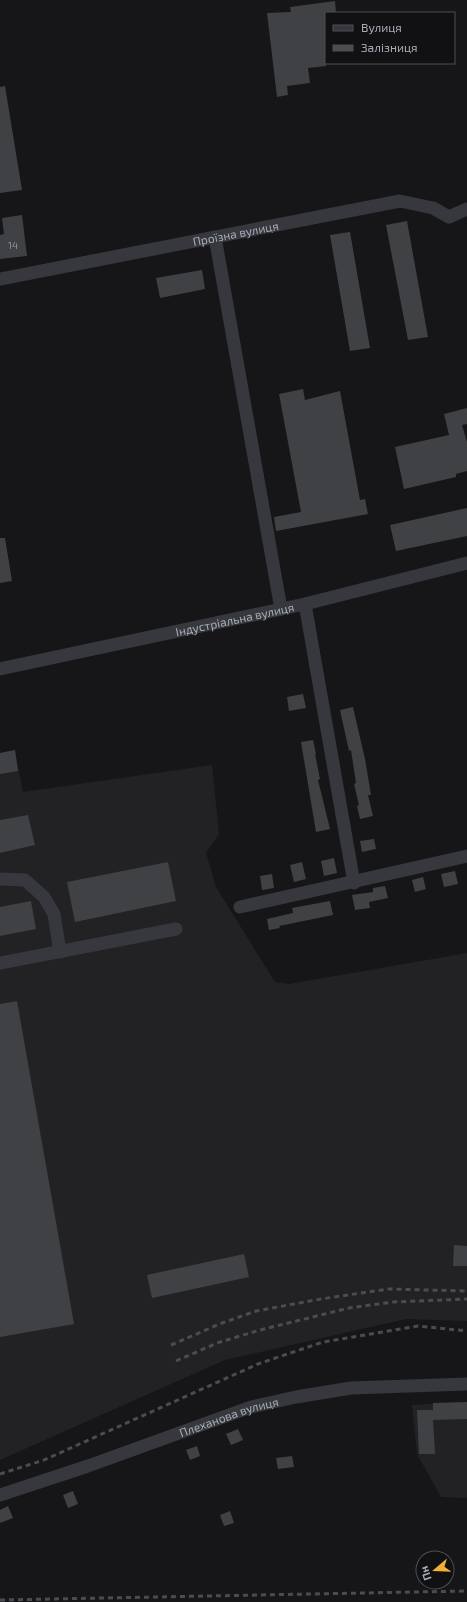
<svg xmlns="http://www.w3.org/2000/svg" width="467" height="1602" viewBox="0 0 467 1602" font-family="'Exo 2',sans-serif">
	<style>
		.built { fill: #222225 }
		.building { fill: #404145 }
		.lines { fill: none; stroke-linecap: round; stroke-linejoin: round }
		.minor { stroke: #37383d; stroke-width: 13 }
		.rail { stroke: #4a4c52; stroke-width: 3; stroke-dasharray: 5 4; stroke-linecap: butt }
		.labels { text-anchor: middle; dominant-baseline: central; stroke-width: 4; stroke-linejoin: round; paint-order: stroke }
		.number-label { font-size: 10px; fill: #8e929b }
		.street-label { font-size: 12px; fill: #a8adb8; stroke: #111113 }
	</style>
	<rect width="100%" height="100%" fill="#161618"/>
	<g class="built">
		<polygon points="15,750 23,792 212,765 219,834 206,853 216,887 275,982 289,984 467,953 467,1321 406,1319 225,1360 0,1460 0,753"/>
		<polygon points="467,1402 467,1498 441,1497 417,1454 412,1405"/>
	</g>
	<g class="building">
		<polygon points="335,1 336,13 326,13 326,66 308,68 310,83 287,86 288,95 277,97 267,13 291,12 290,7"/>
		<polygon points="5,86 22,190 0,193 0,87"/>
		<polygon points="22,215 27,256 0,259 0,235 4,234 2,218"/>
		<polygon points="407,221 428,337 408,340 386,225"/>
		<polygon points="350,232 370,348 350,351 330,235"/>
		<polygon points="202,270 205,289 160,298 156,278"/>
		<polygon points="303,389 305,400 340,391 360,500 365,499 368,514 276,531 274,517 301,512 279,394"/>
		<polygon points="467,408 467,424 462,425 467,442 467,471 456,474 456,477 404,489 395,447 449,435 444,414"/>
		<polygon points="467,508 467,536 396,551 390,525"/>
		<polygon points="0,538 5,538 12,581 0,583"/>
		<polygon points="303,694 306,708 289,711 287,697"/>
		<polygon points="353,707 365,759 371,795 368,795 373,816 360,819 357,806 359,805 354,784 356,783 351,750 349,751 340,710"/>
		<polygon points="313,740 316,754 315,754 320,779 318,780 330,829 316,832 301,742"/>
		<polygon points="15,750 18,771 0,774 0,753"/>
		<polygon points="28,815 35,845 0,853 0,820"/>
		<polygon points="374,839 376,849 362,852 360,841"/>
		<polygon points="334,858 337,873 324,876 321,861"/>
		<polygon points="168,862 176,901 75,922 67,882"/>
		<polygon points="302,862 306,879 294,882 290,865"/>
		<polygon points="455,871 458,884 444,887 441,874"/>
		<polygon points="272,874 274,888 262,890 260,876"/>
		<polygon points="423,877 426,889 415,892 412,880"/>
		<polygon points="385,886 388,898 369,902 370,908 355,910 352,895 373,892 373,888"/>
		<polygon points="31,901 36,929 0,936 0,907"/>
		<polygon points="330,901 333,915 279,926 280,928 269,930 267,919 293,913 292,908"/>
		<polygon points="17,1001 74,1324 0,1337 0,1004"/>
		<polygon points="454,1245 467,1246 467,1266 453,1266"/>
		<polygon points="244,1254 249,1277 152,1298 147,1275"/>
		<polygon points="467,1402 467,1419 433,1420 435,1454 419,1454 417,1410 433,1410 433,1403"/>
		<polygon points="238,1429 243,1440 231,1445 226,1434"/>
		<polygon points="197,1446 200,1456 190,1460 186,1450"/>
		<polygon points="292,1456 294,1467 278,1469 276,1458"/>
		<polygon points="73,1491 78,1504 68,1508 63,1495"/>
		<polygon points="8,1506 13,1518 0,1523 0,1510"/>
		<polygon points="230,1511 234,1523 224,1526 220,1515"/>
	</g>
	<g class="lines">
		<g class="minor">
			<polyline points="215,237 281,609"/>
			<path id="s1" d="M0,279L400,201L433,208L449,217L467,209"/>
			<polyline points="305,604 354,883"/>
			<path id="s2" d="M0,669L305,604L467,563"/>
			<polyline points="0,879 25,880 44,897 54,914 60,952"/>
			<polyline points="240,907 467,856"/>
			<polyline points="0,963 176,929"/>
			<path id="s3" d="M0,1495L88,1466L251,1407L296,1397L351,1388L467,1384"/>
		</g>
		<g class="rail">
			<polyline points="171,1345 222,1323 256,1311 321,1299 388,1289 467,1291"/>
			<polyline points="176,1361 217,1343 260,1330 349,1308 393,1302 467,1299"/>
			<polyline points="0,1474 44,1460 258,1364 323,1342 418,1326 467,1331"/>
			<polyline points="0,1600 467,1591"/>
		</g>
	</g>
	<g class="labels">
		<g class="number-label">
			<text x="13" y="245">14</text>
		</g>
		<g class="street-label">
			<text stroke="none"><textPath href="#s1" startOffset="240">Проїзна вулиця</textPath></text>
			<text stroke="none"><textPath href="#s2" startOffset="240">Індустріальна вулиця</textPath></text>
			<text stroke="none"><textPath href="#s3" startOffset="242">Плеханова вулиця</textPath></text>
		</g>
	</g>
	<rect x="325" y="12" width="130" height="52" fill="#111113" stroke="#4d4f55"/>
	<rect x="333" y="25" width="20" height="6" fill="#37383d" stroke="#4d4f55"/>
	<text x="361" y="32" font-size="12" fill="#a8adb8">Вулиця</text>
	<rect x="333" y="45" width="20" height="6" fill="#4a4c52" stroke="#4d4f55"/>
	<text x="361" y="52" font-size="12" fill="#a8adb8">Залізниця</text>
	<g transform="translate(435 1570) rotate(251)"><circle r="19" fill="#111113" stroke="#4d4f55"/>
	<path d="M0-3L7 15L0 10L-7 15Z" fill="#f2b134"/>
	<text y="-6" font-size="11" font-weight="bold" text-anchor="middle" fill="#a8adb8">Пн</text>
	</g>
</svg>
